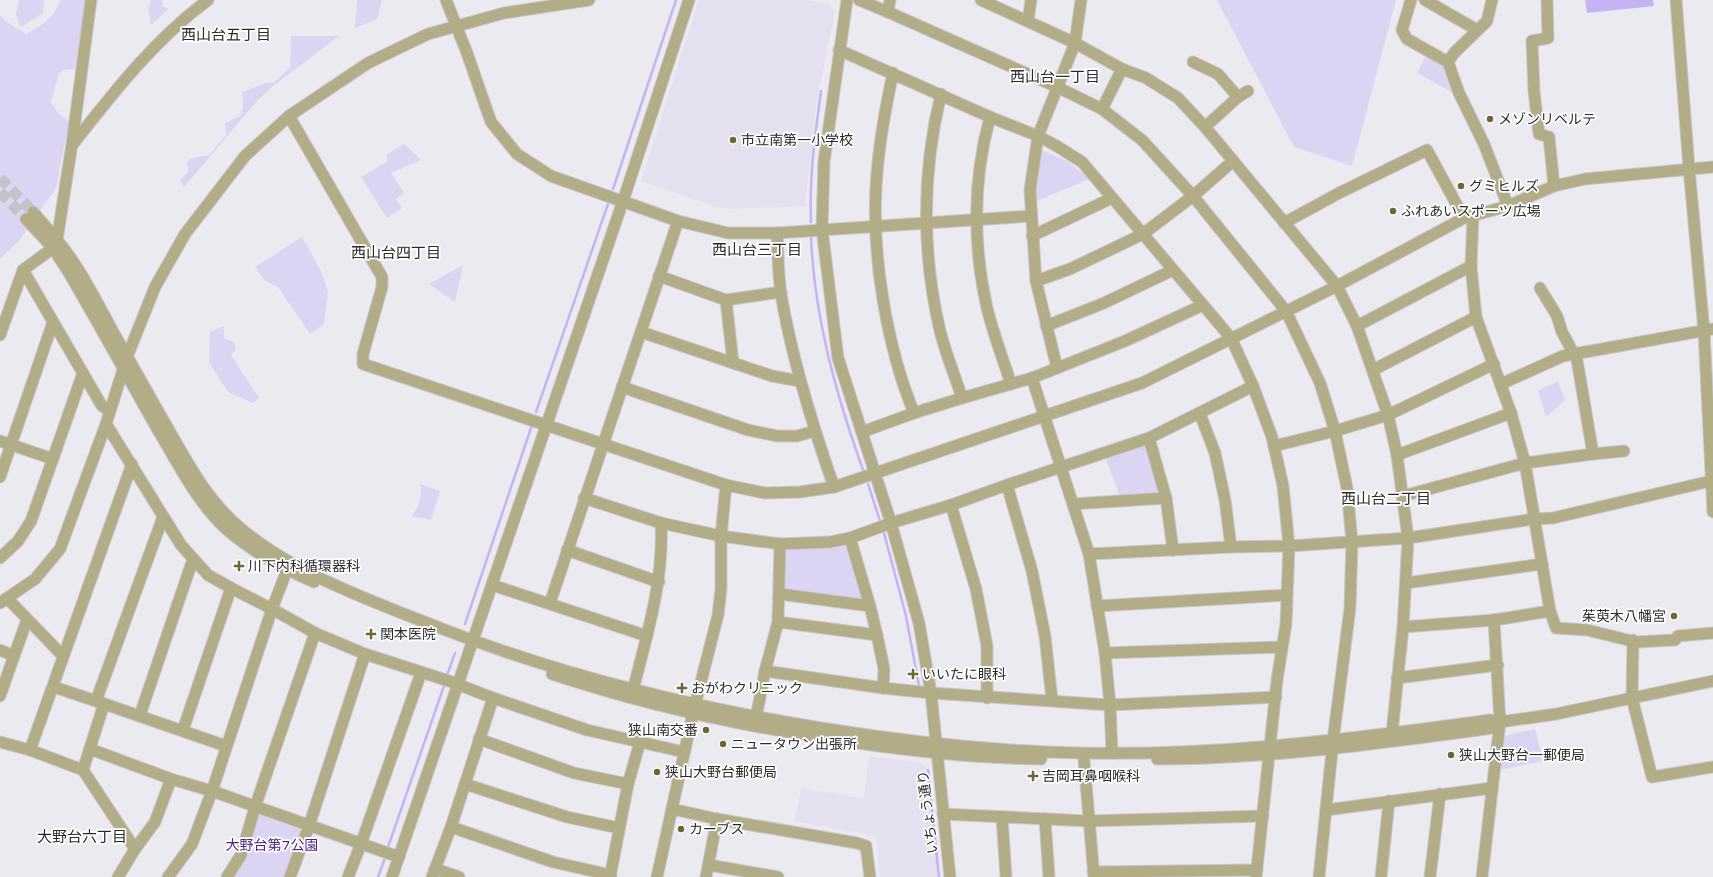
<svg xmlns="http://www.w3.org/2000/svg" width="1713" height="877" viewBox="0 0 1713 877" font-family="'Varela Round','Noto Sans JP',sans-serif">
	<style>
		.built { fill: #e4e0ef }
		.green { fill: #dcd4f3 }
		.water { fill: #c5b4f4 }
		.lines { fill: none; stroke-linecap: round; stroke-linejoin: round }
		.stream { stroke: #c5b4f4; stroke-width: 2.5 }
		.minor-tunnel { stroke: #c4c3ca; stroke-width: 11; stroke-dasharray: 11 5.5; stroke-linecap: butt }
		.minor-casing { stroke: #c8c7ce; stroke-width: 13 }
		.minor { stroke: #b2ac87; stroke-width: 11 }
		.poi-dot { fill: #706633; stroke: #fff; stroke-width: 1.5 }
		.labels { text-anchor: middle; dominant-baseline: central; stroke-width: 3.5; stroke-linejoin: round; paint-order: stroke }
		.poi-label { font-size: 14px; fill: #2a292c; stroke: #fff; text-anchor: start }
		.street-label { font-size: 14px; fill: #2a292c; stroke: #fff }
		.park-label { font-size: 14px; fill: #49257f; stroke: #fff }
		.neighbourhood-label { font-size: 15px; fill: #2a292c; stroke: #fff }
	</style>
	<rect width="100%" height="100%" fill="#ebeaf1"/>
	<g class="built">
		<polygon points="699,0 806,0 828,4 835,12 817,100 805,206 731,209 716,207 641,181"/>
		<polygon points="869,756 920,762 928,769 940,877 880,877 876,836 795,821 801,788 859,798 864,797"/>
	</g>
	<g class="green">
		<polygon points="19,0 44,0 43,13 20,28 16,13"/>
		<path d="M60,0H88L78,68L64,70L59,73L51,102L58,113L69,122L56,188L19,241L0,259V15L4,20L26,34C43,25 53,19 60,0Z"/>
		<polygon points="151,0 162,0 163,7 169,8 151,25 148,9"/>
		<polygon points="357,0 382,0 377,19 355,28"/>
		<polygon points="1217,0 1396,0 1352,166 1294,147"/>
		<polygon points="291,36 339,36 273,86 258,100 184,187 180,180 188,172 187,161 197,157 209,155 226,135 225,123 240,116 243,108 242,92 266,83 274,82 290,68"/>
		<polygon points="1426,56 1447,68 1452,92 1417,73"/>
		<polygon points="404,144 421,160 391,173 404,193 396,199 402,208 387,218 361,177 388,161 386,155"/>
		<polygon points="1039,149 1067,161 1090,179 1034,202"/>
		<polygon points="302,237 321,271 328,291 324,324 310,334 278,287 265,281 255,267"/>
		<polygon points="463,265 455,302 429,284"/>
		<polygon points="224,326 224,338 234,342 236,349 231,355 259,398 253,403 228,392 209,362 210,332"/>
		<polygon points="1558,381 1565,400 1546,417 1538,391"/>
		<polygon points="1147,442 1159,495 1120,497 1105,456"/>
		<path d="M420,484L440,491L431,520L412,516C419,507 423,496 420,484Z"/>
		<polygon points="844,543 847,544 866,604 784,592 784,557 788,548"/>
		<polygon points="1535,729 1543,761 1499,770 1505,736"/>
		<polygon points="257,814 303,830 284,877 232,877"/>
	</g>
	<polygon class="water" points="1585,0 1653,0 1654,6 1587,13"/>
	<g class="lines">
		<g class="stream">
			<polyline points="613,189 676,0"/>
			<path d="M811,222C809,178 815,135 821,91"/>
			<path d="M811,236C814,317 836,394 863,470"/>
			<polyline points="536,412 609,201"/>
			<polyline points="868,484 880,521"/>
			<polyline points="884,533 906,616 919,686"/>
			<polyline points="465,624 532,425"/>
			<polyline points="446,678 455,653"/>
			<polyline points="928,770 939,877"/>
			<polyline points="387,850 445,683"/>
			<polyline points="378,877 386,855"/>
		</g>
		<g class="minor-tunnel">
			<polyline points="0,178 33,212"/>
			<polyline points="0,192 26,219"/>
		</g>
		<defs>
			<g id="minor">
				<polyline points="446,0 467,53 491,122 517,154 551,176 678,221 728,233 777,233 1031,216"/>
				<polyline points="847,0 824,162 822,229 838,358 891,523 919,623 931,693 950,877"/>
				<polyline points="859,0 888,12 1057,87 1102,109 1142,140 1193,196 1286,311 1320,383 1335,431 1347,488 1352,542 1350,608 1333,741 1319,877"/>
				<polyline points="981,0 1075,43 1038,136 1030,190 1036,281 1057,368"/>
				<polyline points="1081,0 1075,43 1122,69 1146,78 1178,98 1205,127 1337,286 1357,326 1388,415 1397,455 1408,538 1403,627 1392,733"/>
				<polyline points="1411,0 1402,30 1407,39 1448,62 1459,93 1484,144 1508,206"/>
				<polyline points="1425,0 1477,30"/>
				<polyline points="1547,0 1548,38 1532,41 1534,91 1539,134 1549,137 1554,186"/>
				<polyline points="1676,0 1689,168 1704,331 1713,512"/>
				<polyline points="888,12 890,0"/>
				<polyline points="1028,21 1031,0"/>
				<polyline points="839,50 990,117 1038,136 1055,145 1082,162 1231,338 1253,386 1272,437 1283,486 1289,546 1231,547 1089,554"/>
				<polyline points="1193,62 1218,74 1238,97"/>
				<polyline points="1448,62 1454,53 1487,21 1492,0"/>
				<path d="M893,73C885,110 878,149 876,187C872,258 887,347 914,413L962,398"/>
				<path d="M941,94C922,172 922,253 940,331C946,354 955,376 962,398L1032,378L1125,341L1203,305"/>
				<polyline points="1102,109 1122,69"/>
				<polyline points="289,116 382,277 382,287 363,354 363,364 726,485 765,493 800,492 834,487 1142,383 1337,286 1464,218 1508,206 1554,186 1585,179 1713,167"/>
				<path d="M990,117C973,179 973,245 987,308C993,333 1003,359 1011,384"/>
				<polyline points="1205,127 1238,97 1248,91"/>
				<path d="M73,144C114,92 155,39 208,0"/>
				<path d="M33,212C46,227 59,241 70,257C86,280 99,305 112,330C129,359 145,388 162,418C184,456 204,497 239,527C292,573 374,602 440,628C563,676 691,707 821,728C907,742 993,751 1080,753C1217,756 1354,739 1490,720L1500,722L1556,714L1713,681"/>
				<polyline points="1473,215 1471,266 1476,317 1511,413 1525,463 1550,611 1494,620 1500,722 1482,877"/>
				<path d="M26,219L53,248L69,273C100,326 129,379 159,432C179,465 197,502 226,529C252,552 282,568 314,582"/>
				<polyline points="1284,223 1339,193 1427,150 1464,218"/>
				<path d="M777,233C778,253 778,274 781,294C792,360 812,424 834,487"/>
				<polyline points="1032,236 1112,198"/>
				<polyline points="57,240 72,144 91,0"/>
				<polyline points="23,270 102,406 110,411"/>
				<polyline points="659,276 726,300 781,292"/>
				<polyline points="1036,281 1070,269 1143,234 1193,196 1233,161"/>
				<polyline points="1540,288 1557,316 1562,332 1577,360 1593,454"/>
				<polyline points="726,300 733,363"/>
				<polyline points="1046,326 1104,303 1173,270"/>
				<polyline points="1357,326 1471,266"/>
				<polyline points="641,332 772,376 800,381"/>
				<polyline points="0,335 23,270 53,248"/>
				<polyline points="1373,370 1476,317"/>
				<polyline points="1032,378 1089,554 1105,653 1110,705 1112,753"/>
				<polyline points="1501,384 1563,356 1713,329"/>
				<polyline points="622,387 748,430 777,436 797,436 815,431"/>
				<polyline points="1200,414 1215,453 1225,500 1231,547"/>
				<polyline points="106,424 181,545 208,575 231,588 272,609 315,633 365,654 449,681 493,698 587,730 684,752"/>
				<polyline points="862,432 914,413"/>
				<polyline points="1149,438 1166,498 1173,550"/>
				<polyline points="0,441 53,459"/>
				<polyline points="1274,446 1335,431 1388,415 1494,364"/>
				<polyline points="1397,455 1511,413"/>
				<polyline points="0,477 53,322"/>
				<polyline points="1007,485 1149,438 1253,386"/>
				<polyline points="1403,496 1525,463 1593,454 1624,451"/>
				<path d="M584,498L661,523C664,580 647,635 633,690"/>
				<polyline points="1073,504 1166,498"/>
				<polyline points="661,523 721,536 780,544"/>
				<polyline points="850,538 870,606 877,635 884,669 883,688"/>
				<polyline points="567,550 659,582"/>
				<polyline points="0,558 18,541 31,521 83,373"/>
				<polyline points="1406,583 1542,564"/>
				<polyline points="492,585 647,636"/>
				<polyline points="780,594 870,606"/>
				<polyline points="7,598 63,656"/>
				<polyline points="0,603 35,579 60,549 106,424 127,357 155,287 185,234 245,156 289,116 368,63 428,34 504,13 589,0"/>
				<polyline points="550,603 678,221"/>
				<polyline points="1097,606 1287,595"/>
				<polyline points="1550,611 1556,628 1587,630 1636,642 1675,640 1678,636 1713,633"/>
				<polyline points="778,622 877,635"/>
				<polyline points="1403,627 1494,620"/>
				<polyline points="1633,640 1632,698 1652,777 1713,767"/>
				<polyline points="0,650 14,656 27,620"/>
				<polyline points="1105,653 1282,647"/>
				<polyline points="765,671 883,688 931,693 1110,705 1276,697"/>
				<path d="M552,674C642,704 737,725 831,739C901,750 970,758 1041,759"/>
				<polyline points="1397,678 1498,665"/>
				<polyline points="54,687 96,701 163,517"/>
				<polyline points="0,696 14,656"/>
				<polyline points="987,698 987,646 976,589 951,505 1007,485 1032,571 1045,636 1052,700"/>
				<polyline points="96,701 226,746"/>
				<polyline points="140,715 193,559"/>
				<polyline points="756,718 765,671 778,622 780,544 830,542 850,538 891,523 951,505"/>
				<polyline points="183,730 231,588"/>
				<polyline points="479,739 574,773 628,784"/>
				<polyline points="0,742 30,750 132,464"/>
				<polyline points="90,749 171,779 212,791 399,857"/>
				<polyline points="30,750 83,770 104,704"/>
				<path d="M1157,759C1270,759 1381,743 1493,728L1500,722"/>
				<polyline points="1084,760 1094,877"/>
				<polyline points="83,770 135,849 155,822 171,779"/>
				<polyline points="465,784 567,817 619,828"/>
				<polyline points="672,809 717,819 857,843 866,846 870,877"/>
				<polyline points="1326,810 1492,788"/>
				<polyline points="943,814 1088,821 1263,816"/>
				<polyline points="1002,817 1006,877"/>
				<polyline points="1045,819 1049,877"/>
				<polyline points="451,827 553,862 611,875"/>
				<polyline points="709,865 778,877"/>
				<polyline points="435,869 459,877"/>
				<polyline points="1093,872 1257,870"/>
				<polyline points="118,877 135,849"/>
				<polyline points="168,877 192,844 212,791 272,609 287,570"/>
				<polyline points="227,877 241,855 255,807 315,633"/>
				<polyline points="290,877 309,826 365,654"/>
				<polyline points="348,877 361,844 421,673"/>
				<polyline points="392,877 623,201 689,0"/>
				<polyline points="432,877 451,827 493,698"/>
				<polyline points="610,877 628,784 640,742"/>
				<polyline points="657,877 693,713 718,615 721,589 721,536 726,485"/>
				<polyline points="706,877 717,819"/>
				<polyline points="1256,877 1277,680 1286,624 1289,546 1408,538 1534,519 1553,518 1711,481"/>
				<polyline points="1381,877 1389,801"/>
				<polyline points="1430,877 1440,794"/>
			</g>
		</defs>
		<use href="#minor" class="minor-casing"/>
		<use href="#minor" class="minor"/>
	</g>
	<g class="poi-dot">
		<circle cx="1490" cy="119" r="4"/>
		<circle cx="733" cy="140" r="4"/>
		<circle cx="1461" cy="186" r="4"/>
		<circle cx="1393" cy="211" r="4"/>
		<path d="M237 560h4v4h4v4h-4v4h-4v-4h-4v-4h4z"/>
		<circle cx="1674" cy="616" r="4"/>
		<path d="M369 628h4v4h4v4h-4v4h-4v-4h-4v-4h4z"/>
		<path d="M911 668h4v4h4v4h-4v4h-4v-4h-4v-4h4z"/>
		<path d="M680 682h4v4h4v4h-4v4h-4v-4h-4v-4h4z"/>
		<circle cx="706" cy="730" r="4"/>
		<circle cx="723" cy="744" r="4"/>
		<circle cx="1451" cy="755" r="4"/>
		<circle cx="657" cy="772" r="4"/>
		<path d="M1031 770h4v4h4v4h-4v4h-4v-4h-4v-4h4z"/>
		<circle cx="681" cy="829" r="4"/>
	</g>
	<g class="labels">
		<g class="poi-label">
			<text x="1498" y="119">メゾンリベルテ</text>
			<text x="741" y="140">市立南第一小学校</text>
			<text x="1469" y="186">グミヒルズ</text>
			<text x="1401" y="211">ふれあいスポーツ広場</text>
			<text x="248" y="566">川下内科循環器科</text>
			<text x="1666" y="616" text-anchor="end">茱萸木八幡宮</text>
			<text x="380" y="634">関本医院</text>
			<text x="922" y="674">いいたに眼科</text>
			<text x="691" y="688">おがわクリニック</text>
			<text x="698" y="730" text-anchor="end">狭山南交番</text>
			<text x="731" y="744">ニュータウン出張所</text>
			<text x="1459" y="755">狭山大野台一郵便局</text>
			<text x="665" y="772">狭山大野台郵便局</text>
			<text x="1042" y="776">吉岡耳鼻咽喉科</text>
			<text x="689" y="829">カーブス</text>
		</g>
		<g class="street-label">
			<text transform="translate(928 812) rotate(-97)">いちょう通り</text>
		</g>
		<g class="park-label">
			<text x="272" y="845">大野台第7公園</text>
		</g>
		<g class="neighbourhood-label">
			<text x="226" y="35">西山台五丁目</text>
			<text x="1055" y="77">西山台一丁目</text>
			<text x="757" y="250">西山台三丁目</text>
			<text x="396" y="253">西山台四丁目</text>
			<text x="1386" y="499">西山台二丁目</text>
			<text x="82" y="837">大野台六丁目</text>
		</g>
	</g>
</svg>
